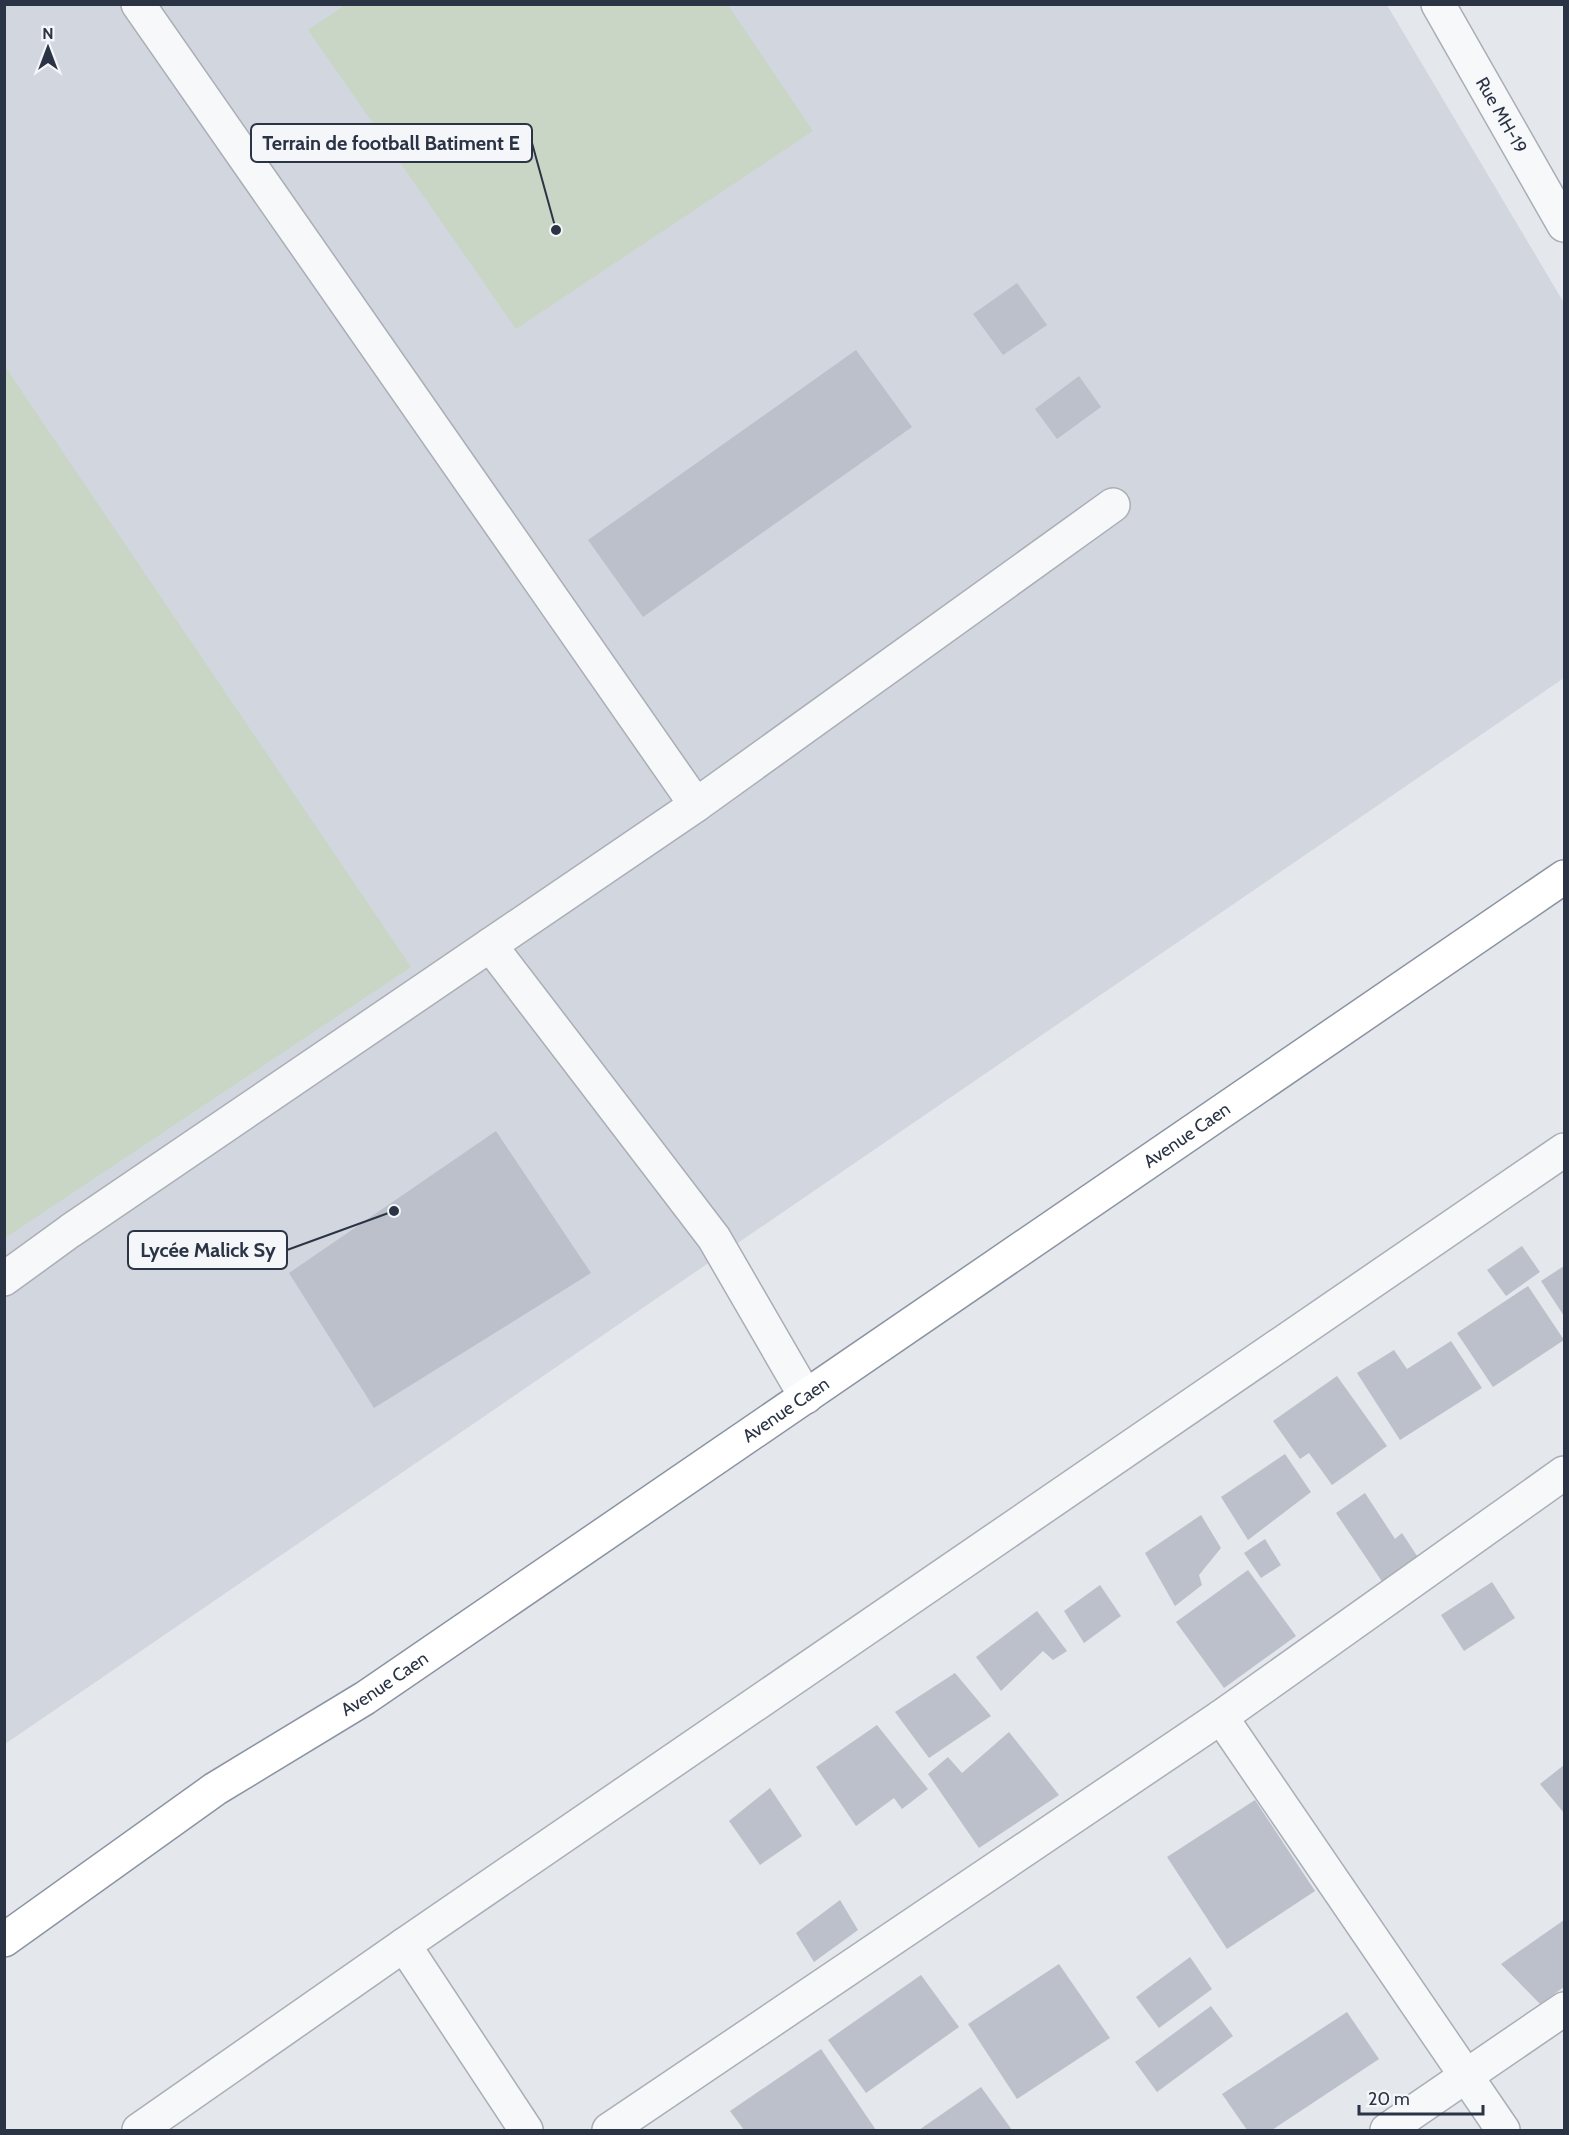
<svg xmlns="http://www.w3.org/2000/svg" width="1569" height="2135" viewBox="0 0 1569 2135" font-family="Cabin,sans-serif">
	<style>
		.built { fill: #d2d6de }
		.grass { fill: #c9d6c5 }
		.building { fill: #bbc0ca }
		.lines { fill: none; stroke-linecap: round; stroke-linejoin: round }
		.minor-casing { stroke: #a9aeb7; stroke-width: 36 }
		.highway-casing { stroke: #8b94a3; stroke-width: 36 }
		.minor { stroke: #f7f8fa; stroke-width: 33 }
		.highway { stroke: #fff; stroke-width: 33 }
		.labels { text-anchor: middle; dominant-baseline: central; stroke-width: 6; stroke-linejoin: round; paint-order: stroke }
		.street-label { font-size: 18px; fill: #2b3445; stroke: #f4f6f9 }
		.leader { fill: none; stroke: #2b3445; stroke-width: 2 }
		.callout-dot { fill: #2b3445; stroke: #f4f6f9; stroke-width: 2 }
		.callout { fill: #f4f6f9; stroke: #2b3445; stroke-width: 2 }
		.callout-label { font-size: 20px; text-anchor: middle; font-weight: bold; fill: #2b3445 }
	</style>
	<rect width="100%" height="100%" fill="#e4e7ec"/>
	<polygon class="built" points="5,5 1387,5 1564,303 1564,678 5,1744"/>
	<g class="grass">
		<polygon points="345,5 728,5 813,131 516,329 308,30"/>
		<polygon points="4,365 411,967 5,1238 4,1238"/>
	</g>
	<g class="building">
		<polygon points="1017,283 1047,325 1003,355 973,314"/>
		<polygon points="856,350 912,427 643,617 588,540"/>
		<polygon points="1079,376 1101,407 1057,439 1035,409"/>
		<polygon points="496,1131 591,1273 374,1408 289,1273"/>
		<polygon points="1522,1246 1540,1272 1506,1296 1487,1270"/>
		<polygon points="1564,1266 1564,1316 1541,1281"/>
		<polygon points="1528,1286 1564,1340 1493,1387 1457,1333"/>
		<polygon points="1451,1341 1482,1388 1400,1440 1357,1373 1394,1350 1407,1369"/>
		<polygon points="1337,1376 1387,1446 1332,1485 1309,1453 1300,1459 1273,1421"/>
		<polygon points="1285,1454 1311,1492 1248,1540 1221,1497"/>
		<polygon points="1365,1493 1395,1539 1402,1533 1419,1559 1383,1583 1336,1513"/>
		<polygon points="1201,1515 1221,1548 1199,1575 1202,1585 1175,1606 1145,1553"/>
		<polygon points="1265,1539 1281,1565 1261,1578 1244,1553"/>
		<polygon points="1248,1570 1296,1636 1224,1688 1176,1622"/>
		<polygon points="1492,1582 1515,1618 1464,1651 1441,1615"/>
		<polygon points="1100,1585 1121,1616 1084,1643 1064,1611"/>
		<polygon points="1037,1611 1067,1651 1053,1660 1043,1651 1001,1691 976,1657"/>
		<polygon points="955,1673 991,1716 929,1758 895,1712"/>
		<polygon points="877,1725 928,1789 902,1809 894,1798 856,1826 816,1767"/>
		<polygon points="1009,1732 1059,1795 979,1848 928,1774 948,1757 962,1773"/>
		<polygon points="1564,1765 1564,1813 1540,1784"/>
		<polygon points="770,1788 802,1836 760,1865 729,1821"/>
		<polygon points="1255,1800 1315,1891 1227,1949 1167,1857"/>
		<polygon points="840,1900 858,1930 814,1962 796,1933"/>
		<polygon points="1564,1920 1564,1987 1540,2004 1501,1964"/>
		<polygon points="1190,1957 1212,1989 1159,2028 1136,1997"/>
		<polygon points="1059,1964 1110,2038 1017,2099 968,2024"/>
		<polygon points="921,1975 959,2027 866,2093 828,2040"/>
		<polygon points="1211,2006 1233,2036 1157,2092 1135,2062"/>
		<polygon points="1347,2012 1379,2059 1272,2130 1247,2130 1222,2094"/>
		<polygon points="821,2049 876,2130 744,2130 730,2111"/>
		<polygon points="981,2087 1012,2130 919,2130"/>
	</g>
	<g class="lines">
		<defs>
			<g id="minor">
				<polyline points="138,4 696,805"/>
				<path id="s1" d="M1438,4L1564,225"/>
				<polyline points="490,945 714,1238 806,1397"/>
				<polyline points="4,1279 70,1231 696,805 1113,505"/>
				<polyline points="1221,1717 1503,2130"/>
				<polyline points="404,1945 526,2130"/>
				<polyline points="139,2130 404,1945 1564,1150"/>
				<polyline points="609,2130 1221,1717 1564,1473"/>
				<polyline points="1387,2130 1564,2009"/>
			</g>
			<g id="highway">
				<path id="s2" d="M4,1940L215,1789L365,1698L1564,877"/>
			</g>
		</defs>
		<use href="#minor" class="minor-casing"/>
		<use href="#highway" class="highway-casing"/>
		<use href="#minor" class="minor"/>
		<use href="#highway" class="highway"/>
	</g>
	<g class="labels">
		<g class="street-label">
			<text stroke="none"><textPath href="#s1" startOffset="128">Rue MH-19</textPath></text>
			<text stroke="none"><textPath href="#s2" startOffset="1431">Avenue Caen</textPath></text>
			<text stroke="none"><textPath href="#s2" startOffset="945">Avenue Caen</textPath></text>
			<text stroke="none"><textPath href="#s2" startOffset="459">Avenue Caen</textPath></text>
		</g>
	</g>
	<path class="leader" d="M556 230L532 143M394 1211L287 1250"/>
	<g class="callout-dot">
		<circle cx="556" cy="230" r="6"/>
		<circle cx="394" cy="1211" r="6"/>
	</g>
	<g class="callout">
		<rect x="251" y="124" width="281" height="38" rx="6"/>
		<rect x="128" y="1231" width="159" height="38" rx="6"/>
	</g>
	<g class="callout-label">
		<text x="391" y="150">Terrain de football Batiment E</text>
		<text x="208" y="1257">Lycée Malick Sy</text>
	</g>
	<rect width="1569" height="2135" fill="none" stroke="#2b3445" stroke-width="12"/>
	<g transform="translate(48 48)" stroke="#f4f6f9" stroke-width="4.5" paint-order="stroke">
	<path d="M0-4.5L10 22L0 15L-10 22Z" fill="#2b3445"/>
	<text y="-9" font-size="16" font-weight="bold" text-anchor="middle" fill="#2b3445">N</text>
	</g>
	<path d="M1359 2105v9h124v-9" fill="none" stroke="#2b3445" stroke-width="3"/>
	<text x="1368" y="2105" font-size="18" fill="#2b3445" stroke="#f4f6f9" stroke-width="4.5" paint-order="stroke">20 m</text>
</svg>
